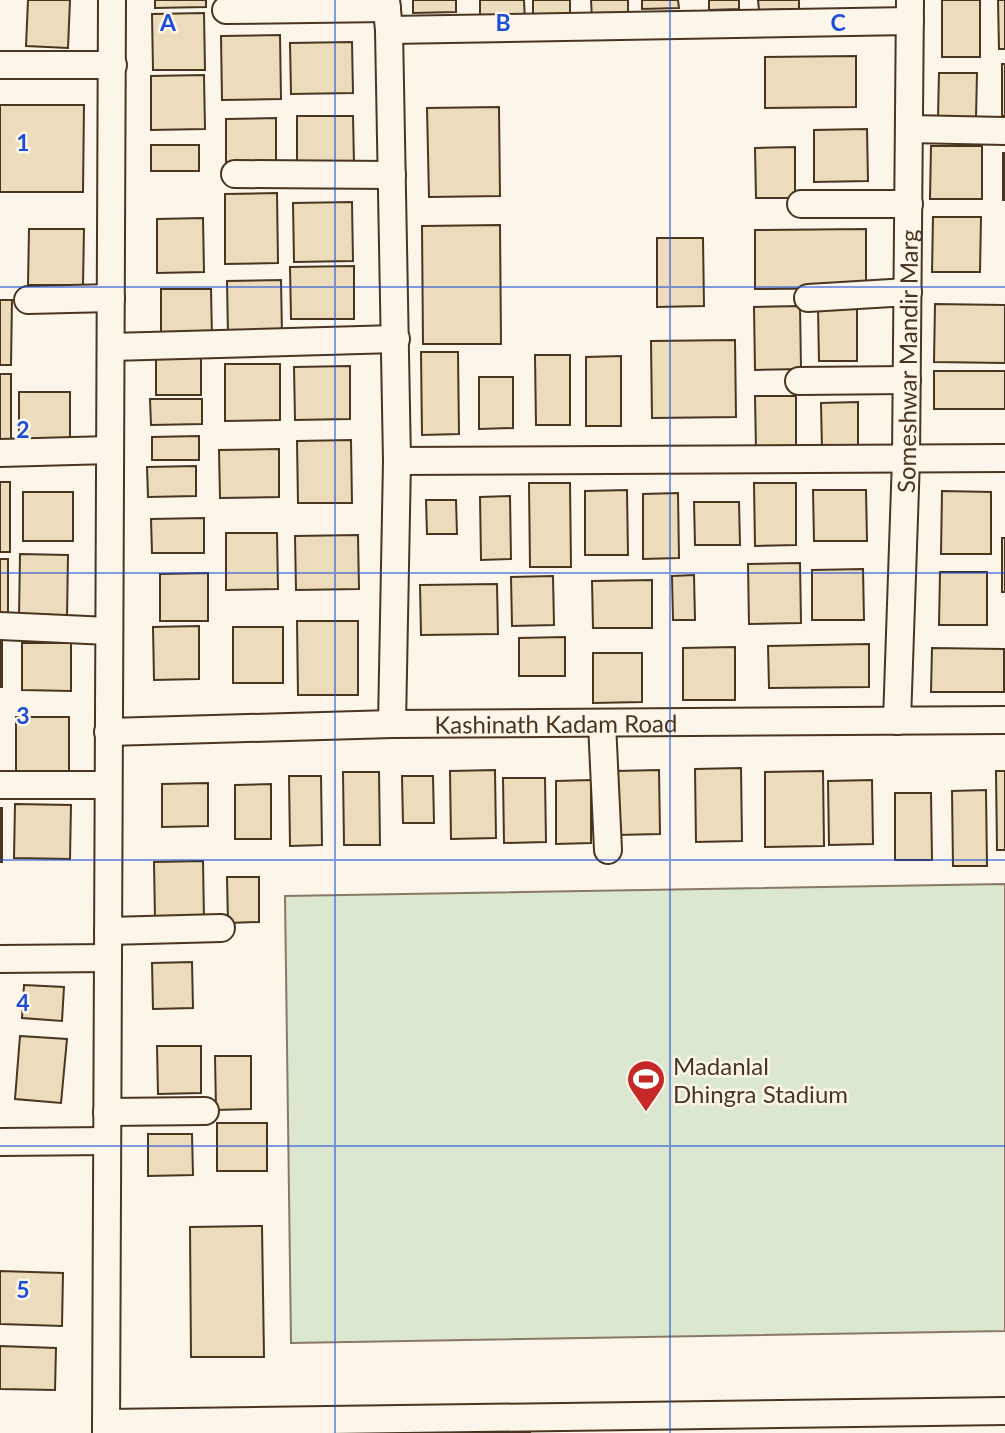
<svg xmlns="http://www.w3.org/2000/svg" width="1005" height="1433" viewBox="0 0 1005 1433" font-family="Lato,sans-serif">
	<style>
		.green { fill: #dce7d0; stroke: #887966; stroke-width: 2 }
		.building { fill: #ecdcbc; stroke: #4a3520; stroke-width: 2 }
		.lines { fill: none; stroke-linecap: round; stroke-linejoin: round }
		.minor-casing { stroke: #4a3520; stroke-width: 30 }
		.minor { stroke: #fbf6e9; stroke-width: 26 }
		.grid { fill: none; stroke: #1d4ed8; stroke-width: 2; stroke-opacity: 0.55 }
		.labels { text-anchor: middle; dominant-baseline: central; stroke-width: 5; stroke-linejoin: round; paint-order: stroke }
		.street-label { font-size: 24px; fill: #4a3520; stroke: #fbf6e9 }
		.poi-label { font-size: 24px; fill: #4a3520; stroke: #fbf6e9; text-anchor: start }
		.grid-label { font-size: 23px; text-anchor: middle; font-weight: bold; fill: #1d4ed8; stroke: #fbf6e9; stroke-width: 5; stroke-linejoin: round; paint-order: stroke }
	</style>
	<rect width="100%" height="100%" fill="#fbf6e9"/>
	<polygon class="green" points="1005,884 1005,1331 291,1343 285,896"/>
	<g class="building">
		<polygon points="28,0 70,0 68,48 26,46"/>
		<polygon points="155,0 206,0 206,7 155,8"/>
		<polygon points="413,0 456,0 456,12 413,13"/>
		<polygon points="480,0 524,0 525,22 480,22"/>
		<rect x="533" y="0" width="37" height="22"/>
		<polygon points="591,0 628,0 628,19 592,19"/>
		<polygon points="642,0 678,0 679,8 642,9"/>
		<polygon points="709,0 739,0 739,9 709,10"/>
		<polygon points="758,0 799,0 799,9 759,10"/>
		<rect x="942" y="0" width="38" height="57"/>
		<polygon points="998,0 1005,0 1005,49 999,49"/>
		<polygon points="204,13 205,70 153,70 152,14"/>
		<polygon points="280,35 281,99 222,100 221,36"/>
		<polygon points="352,42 353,93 291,94 290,43"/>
		<polygon points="856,56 856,107 765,108 765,57"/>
		<rect x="1002" y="64" width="3" height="52"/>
		<polygon points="939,73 977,73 976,118 938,118"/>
		<polygon points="204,75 205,129 151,130 151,76"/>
		<polygon points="0,105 84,105 83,192 0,192"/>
		<polygon points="499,107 500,196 429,197 427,108"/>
		<polygon points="297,116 353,116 354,164 297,165"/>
		<polygon points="276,118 276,161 226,162 226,119"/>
		<polygon points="867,129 868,181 814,182 814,130"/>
		<rect x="151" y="145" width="48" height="26"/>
		<polygon points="931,146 982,146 982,199 930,199"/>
		<polygon points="795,147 795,198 756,198 755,148"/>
		<rect x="1003" y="153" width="2" height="47"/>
		<polygon points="277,193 278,263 225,264 225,194"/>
		<polygon points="352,202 353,261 294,262 293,203"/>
		<polygon points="933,217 981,217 980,272 932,272"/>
		<polygon points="203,218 204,272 157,273 157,219"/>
		<polygon points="500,225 501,344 423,344 422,226"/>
		<polygon points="29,229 84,229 83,285 28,285"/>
		<polygon points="866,229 866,288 755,289 755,230"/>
		<polygon points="657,238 703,238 704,306 657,307"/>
		<polygon points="354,266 354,319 291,319 290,267"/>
		<polygon points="281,280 282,334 228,335 227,281"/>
		<polygon points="161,289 211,289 212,338 161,338"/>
		<polygon points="0,300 12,300 11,365 0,365"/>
		<polygon points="935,304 1005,305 1005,363 934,362"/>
		<polygon points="800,306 801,369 755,370 754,307"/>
		<polygon points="857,306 857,361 819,361 818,307"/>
		<polygon points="735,340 736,417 652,418 651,341"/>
		<rect x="156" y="348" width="45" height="47"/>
		<polygon points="421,352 458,352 459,434 422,435"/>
		<polygon points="535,355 570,355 570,425 536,425"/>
		<polygon points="621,356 621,426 586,426 586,357"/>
		<polygon points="225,364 280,364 280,420 225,421"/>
		<polygon points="350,366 350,419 295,420 294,367"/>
		<rect x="934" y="371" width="71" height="38"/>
		<rect x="0" y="374" width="11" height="66"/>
		<polygon points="479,377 513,377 513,428 479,429"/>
		<polygon points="19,392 70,392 70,440 19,439"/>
		<polygon points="755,396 796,396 796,450 756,450"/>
		<polygon points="150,399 202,399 202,424 151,425"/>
		<polygon points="858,402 858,450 822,450 821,403"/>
		<polygon points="199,436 199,460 152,460 152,437"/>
		<polygon points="351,440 352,503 298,503 297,441"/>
		<polygon points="279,449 279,497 220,498 219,450"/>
		<polygon points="196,466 196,496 148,497 147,467"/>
		<rect x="0" y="482" width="10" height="70"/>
		<polygon points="529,483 570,483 571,567 530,567"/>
		<polygon points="754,483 796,483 796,545 755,546"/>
		<polygon points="627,490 628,555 585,555 585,491"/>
		<polygon points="813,490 866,490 867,541 814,541"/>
		<polygon points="942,491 991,492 991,554 941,554"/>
		<rect x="23" y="492" width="50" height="49"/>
		<polygon points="678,493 679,558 643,559 643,494"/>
		<polygon points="510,496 511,559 481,560 480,497"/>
		<polygon points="426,500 456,500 457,534 427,534"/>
		<polygon points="694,502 739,502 740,545 695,545"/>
		<polygon points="204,518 204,553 152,553 151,519"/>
		<polygon points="226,533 277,533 278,589 226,590"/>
		<polygon points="358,535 359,589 296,590 295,536"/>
		<rect x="1002" y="538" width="3" height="54"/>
		<polygon points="20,554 68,555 67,618 19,618"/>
		<rect x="0" y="559" width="8" height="57"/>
		<polygon points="800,563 801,623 749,624 748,564"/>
		<polygon points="863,569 864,620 812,620 812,570"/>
		<polygon points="940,572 987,572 987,625 939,625"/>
		<polygon points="208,573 208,621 160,621 160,574"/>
		<polygon points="694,575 695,620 673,620 672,576"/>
		<polygon points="553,576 554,625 512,626 511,577"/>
		<polygon points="652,580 652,628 593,628 592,581"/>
		<polygon points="497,584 498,634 421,635 420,585"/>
		<polygon points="297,621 358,621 358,695 298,695"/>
		<polygon points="199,626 199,679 154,680 153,627"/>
		<rect x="233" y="627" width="50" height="56"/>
		<rect x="0" y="636" width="2" height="51"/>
		<polygon points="565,637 565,676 519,676 519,638"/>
		<polygon points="22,643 71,643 71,691 22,690"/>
		<polygon points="869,644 869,687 769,688 768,646"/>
		<polygon points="735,647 735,700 683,700 683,648"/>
		<polygon points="932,648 1004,649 1004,692 931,692"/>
		<polygon points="593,653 642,653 642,702 593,703"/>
		<rect x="16" y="717" width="53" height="54"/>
		<polygon points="741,768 742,841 696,842 695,769"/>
		<polygon points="495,770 496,838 451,839 450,771"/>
		<polygon points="659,770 660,834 617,835 616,771"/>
		<polygon points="823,771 824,846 765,847 765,772"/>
		<polygon points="996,771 1005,771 1005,850 997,850"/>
		<polygon points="343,772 379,772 380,845 344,845"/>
		<polygon points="289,776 321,776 322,845 290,846"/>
		<polygon points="402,776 433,776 434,823 403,823"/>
		<polygon points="503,778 545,778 546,842 504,843"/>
		<polygon points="591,780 591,843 556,844 556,781"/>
		<polygon points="872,780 873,844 829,845 828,781"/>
		<polygon points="208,783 208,826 162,827 162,784"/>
		<polygon points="271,784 271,839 235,839 235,785"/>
		<polygon points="986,790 987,866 953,866 952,791"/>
		<polygon points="895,793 931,793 932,860 895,860"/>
		<polygon points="15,804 71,805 70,859 14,858"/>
		<rect x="0" y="808" width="2" height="54"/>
		<polygon points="203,861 204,920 155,920 154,862"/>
		<polygon points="227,877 259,877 259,922 228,923"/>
		<polygon points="192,962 193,1008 153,1009 152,963"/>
		<polygon points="24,985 64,987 62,1021 22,1018"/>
		<polygon points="20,1036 67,1039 61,1103 15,1099"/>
		<polygon points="157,1046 201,1046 201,1093 158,1094"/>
		<polygon points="215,1056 251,1056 251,1109 216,1110"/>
		<rect x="217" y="1123" width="50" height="48"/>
		<polygon points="148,1134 192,1134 193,1175 148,1176"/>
		<polygon points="262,1226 264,1357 191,1357 190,1227"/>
		<polygon points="0,1271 63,1273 62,1326 0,1324"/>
		<polygon points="0,1346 56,1348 55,1390 0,1389"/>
		<rect x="483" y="1425" width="47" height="8"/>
	</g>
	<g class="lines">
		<defs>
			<g id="minor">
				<polyline points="386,0 389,30 397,461 392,724"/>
				<polyline points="226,10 387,8"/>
				<polyline points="389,30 910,21"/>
				<polyline points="0,65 113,65"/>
				<polyline points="909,129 1005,131"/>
				<polyline points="235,174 392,175"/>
				<polyline points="801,204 909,204"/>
				<polyline points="808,298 908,292"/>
				<polyline points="28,300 111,298"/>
				<polyline points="111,347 396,339"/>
				<polyline points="799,381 907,380"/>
				<polyline points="0,453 110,450"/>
				<polyline points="397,461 1005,458"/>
				<polyline points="0,626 109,631"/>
				<path id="s1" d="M897,721L906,459L910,0"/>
				<polyline points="602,723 608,850"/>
				<path id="s2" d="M108,732L392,724L1005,720"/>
				<polyline points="0,785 108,785"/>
				<polyline points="108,931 221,928"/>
				<polyline points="0,959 108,958"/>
				<polyline points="107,1112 205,1111"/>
				<polyline points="0,1142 107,1141"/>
				<polyline points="106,1423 1005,1411"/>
				<polyline points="106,1433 112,0"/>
			</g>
		</defs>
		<use href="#minor" class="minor-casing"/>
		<use href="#minor" class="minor"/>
	</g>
	<path class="grid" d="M335,0V1433M670,0V1433M0,287H1005M0,573H1005M0,860H1005M0,1146H1005"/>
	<defs>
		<symbol id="stadium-pin" viewBox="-11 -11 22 30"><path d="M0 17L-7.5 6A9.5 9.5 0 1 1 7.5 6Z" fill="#c62828" stroke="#fbf6e9"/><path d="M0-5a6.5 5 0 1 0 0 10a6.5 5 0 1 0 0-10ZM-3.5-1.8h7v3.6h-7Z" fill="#fff"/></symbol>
	</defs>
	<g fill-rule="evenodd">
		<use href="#stadium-pin" x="624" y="1057" width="44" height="60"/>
	</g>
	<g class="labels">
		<g class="street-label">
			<text stroke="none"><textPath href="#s1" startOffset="360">Someshwar Mandir Marg</textPath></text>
			<text stroke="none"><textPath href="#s2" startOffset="448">Kashinath Kadam Road</textPath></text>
		</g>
		<g class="poi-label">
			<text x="673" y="1065">Madanlal<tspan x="673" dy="28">Dhingra Stadium</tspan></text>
		</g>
	</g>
	<g class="grid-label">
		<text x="168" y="31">A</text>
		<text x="503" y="31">B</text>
		<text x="838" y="31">C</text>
		<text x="23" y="151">1</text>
		<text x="23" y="438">2</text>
		<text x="23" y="724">3</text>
		<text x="23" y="1011">4</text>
		<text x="23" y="1298">5</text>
	</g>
</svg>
